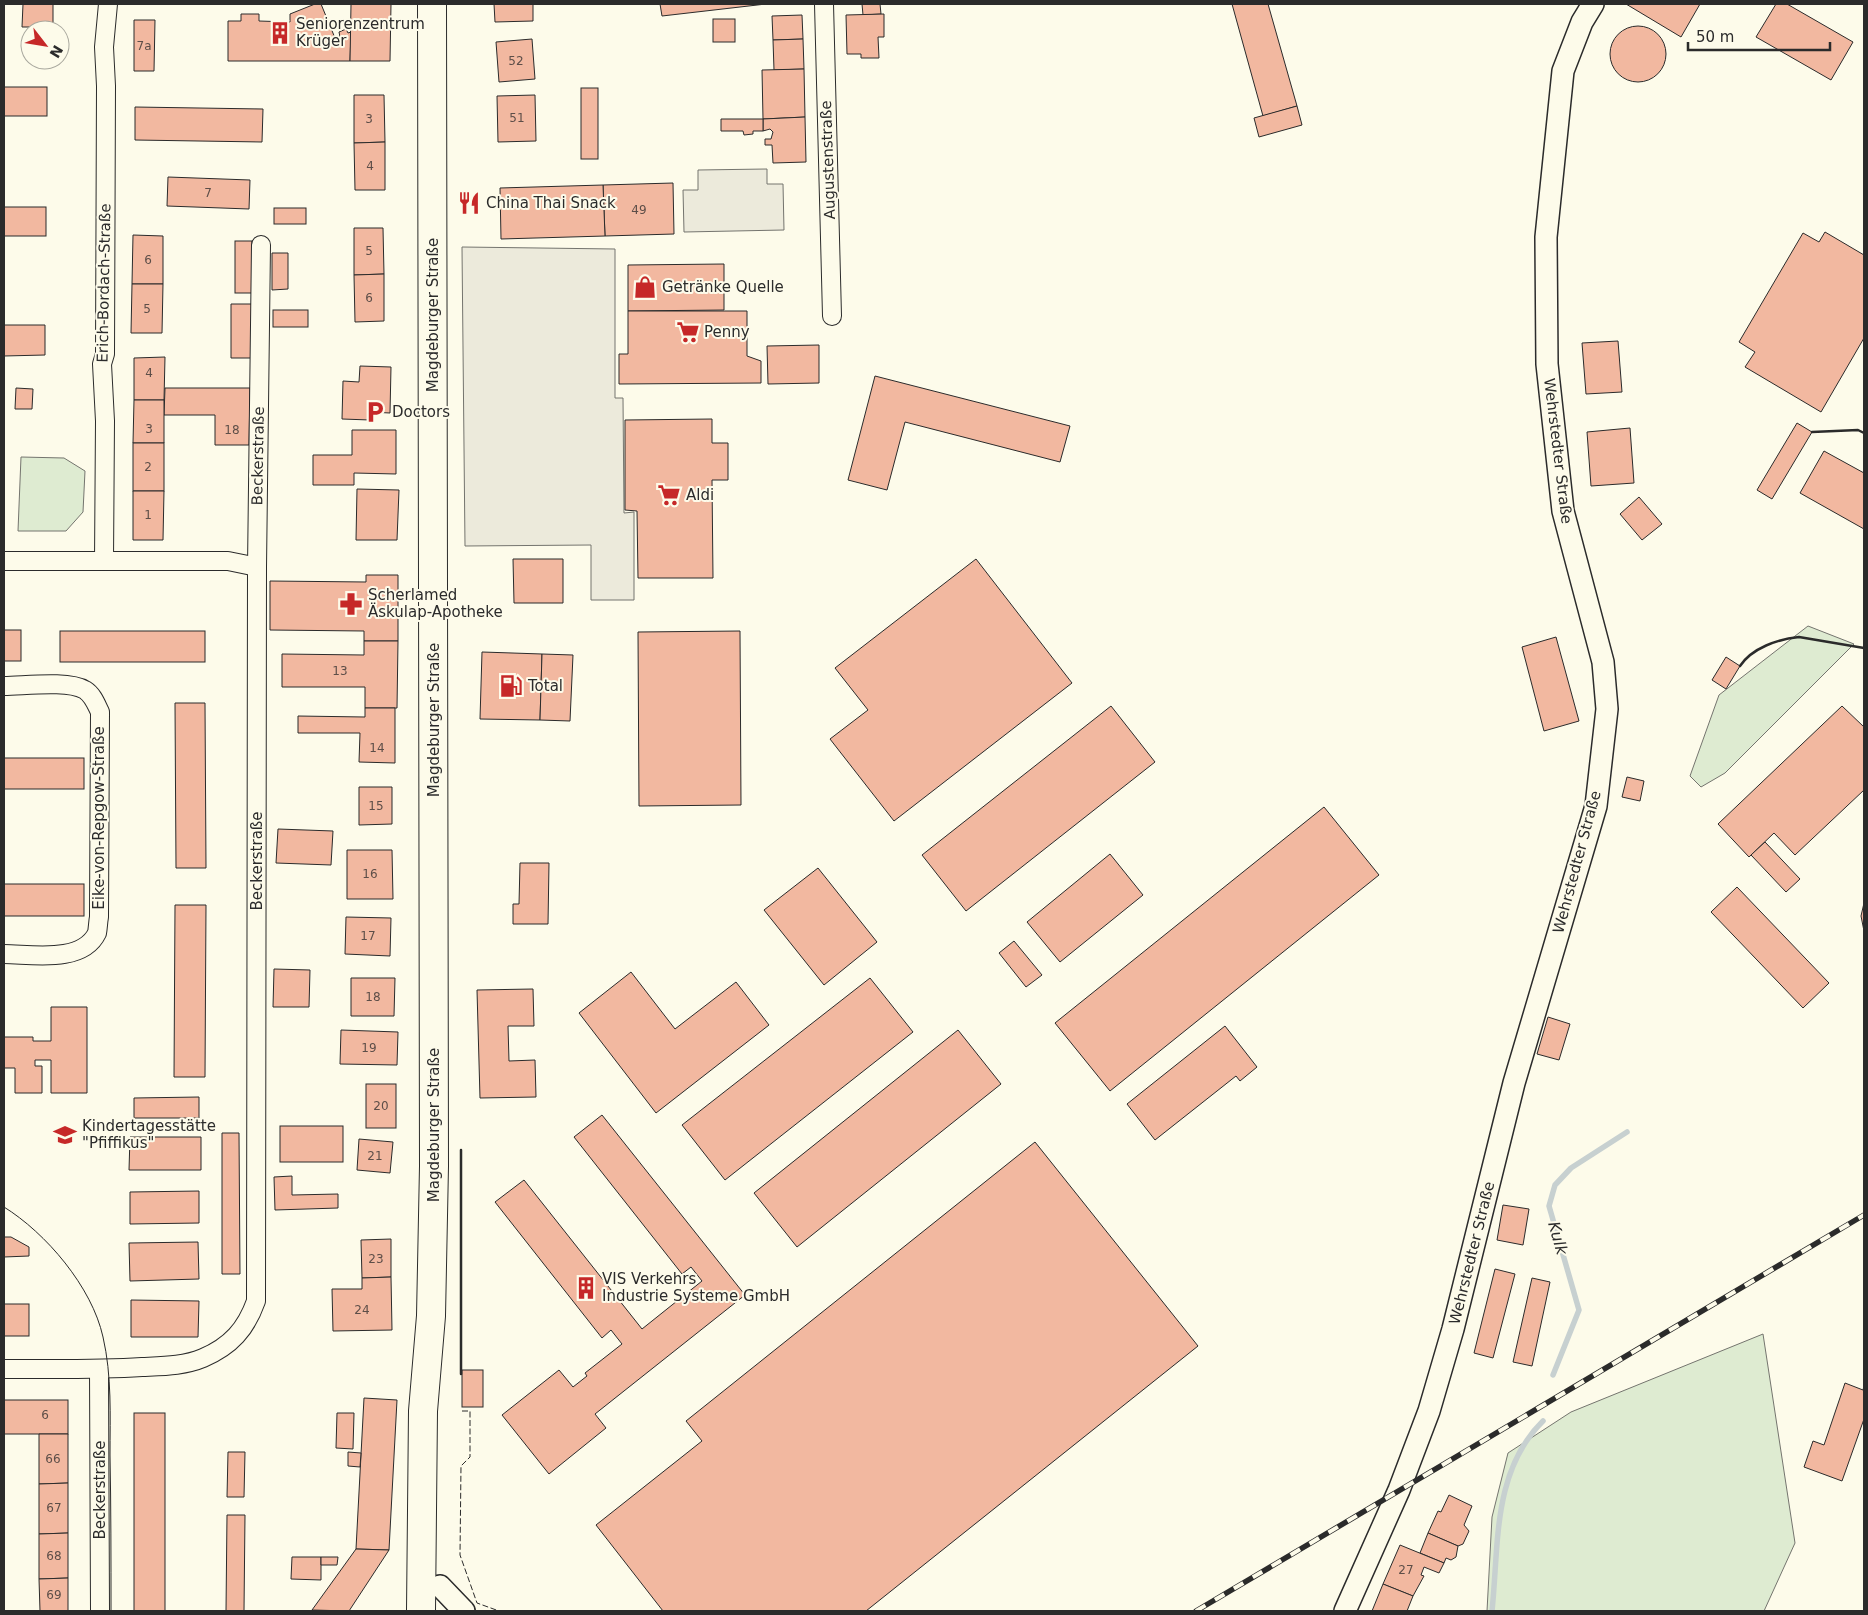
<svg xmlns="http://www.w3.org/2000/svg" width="1868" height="1615" viewBox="0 0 1868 1615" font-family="'DejaVu Sans',sans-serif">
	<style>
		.green { fill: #deebd1; stroke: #74746e }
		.parking { fill: #eceadb; stroke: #74746e }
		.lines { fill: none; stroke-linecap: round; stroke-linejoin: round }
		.stream { stroke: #c7d0d0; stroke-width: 5.5 }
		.building { fill: #f2b8a0; stroke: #2b2b2b }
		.minor-casing { stroke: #2b2b2b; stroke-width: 20 }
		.tertiary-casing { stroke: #2b2b2b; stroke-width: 24 }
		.primary-casing { stroke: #2b2b2b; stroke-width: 30 }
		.minor { stroke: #fdfbea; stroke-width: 18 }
		.tertiary { stroke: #fdfbea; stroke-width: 21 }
		.primary { stroke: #fdfbea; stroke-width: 28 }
		.tram { stroke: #2b2b2b; stroke-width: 1 }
		.rail-casing { stroke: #2b2b2b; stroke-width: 5.5 }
		.rail { stroke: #fdfbea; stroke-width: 4; stroke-dasharray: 11; stroke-linecap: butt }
		.fence { stroke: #2b2b2b; stroke-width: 1; stroke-dasharray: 6 2.5; stroke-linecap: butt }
		.wall { stroke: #2b2b2b; stroke-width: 2.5 }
		.labels { text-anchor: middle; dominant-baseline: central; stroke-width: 4; stroke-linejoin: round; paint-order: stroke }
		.number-label { font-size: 12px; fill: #5d4e48 }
		.poi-label { font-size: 15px; fill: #2b2b2b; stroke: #fdfbea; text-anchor: start }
		.street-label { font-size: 15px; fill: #2b2b2b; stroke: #fdfbea }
		.water-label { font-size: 16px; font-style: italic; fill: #2b2b2b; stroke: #fdfbea }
	</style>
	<rect width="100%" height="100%" fill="#fdfbea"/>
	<g class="green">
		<polygon points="21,457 64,458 85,471 83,512 66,531 18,531"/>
		<polygon points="1808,626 1854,644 1725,773 1701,787 1690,776 1719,695"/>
		<polygon points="1763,1334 1795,1543 1764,1611 1487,1611 1492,1517 1508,1453 1571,1412"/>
	</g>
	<g class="parking">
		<polygon points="767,169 767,184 783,184 784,230 684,232 683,190 698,190 698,170"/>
		<polygon points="462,247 615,249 615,398 623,398 624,513 634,512 634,600 591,600 591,545 465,546"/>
	</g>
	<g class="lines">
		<g class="stream">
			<polyline points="1553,1375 1579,1310 1549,1206 1555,1185 1571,1168 1627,1132"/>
			<path d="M1492,1611C1499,1545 1492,1471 1543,1421"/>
		</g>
	</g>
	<g class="building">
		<polygon points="23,4 53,4 53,27 22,27"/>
		<polygon points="315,4 321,4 335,38 340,37 339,32 346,29 348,33 351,32 350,61 228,61 228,21 241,21 241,14 259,14 259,21 290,22 290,14"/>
		<polygon points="351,4 391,4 390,61 350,61"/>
		<polygon points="494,4 533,4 533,21 495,22"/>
		<polygon points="660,4 766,4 662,16"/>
		<polygon points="862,4 880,4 881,14 863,15"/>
		<polygon points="1232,4 1268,4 1297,106 1263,116"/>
		<polygon points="1626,4 1700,4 1681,37"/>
		<polygon points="1776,4 1787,4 1853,42 1831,80 1756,37"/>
		<polygon points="884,14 884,37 878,37 879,58 861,58 861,54 847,54 846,15"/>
		<polygon points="802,15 803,39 773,40 772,16"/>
		<rect x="713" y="19" width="22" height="23"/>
		<polygon points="134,20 155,20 154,71 134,71"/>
		<circle cx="1638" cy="54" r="28"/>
		<polygon points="532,39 535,79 499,82 496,42"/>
		<polygon points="803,39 804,69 774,70 773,40"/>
		<polygon points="804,69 805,117 763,119 762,70"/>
		<rect x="4" y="87" width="43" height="29"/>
		<rect x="581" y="88" width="17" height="71"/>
		<polygon points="354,95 384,95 385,142 354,143"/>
		<polygon points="535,95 536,141 498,142 497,96"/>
		<polygon points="1297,106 1302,125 1259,137 1254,118"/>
		<polygon points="135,107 263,109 262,142 135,140"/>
		<polygon points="805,117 806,162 773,163 772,145 765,145 765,139 771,139 773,132 770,129 763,131 763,119"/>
		<polygon points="721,119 763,119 763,131 753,131 753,134 744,135 743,131 721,131"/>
		<polygon points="385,142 385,190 355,190 354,143"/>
		<polygon points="168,177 250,180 249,209 167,206"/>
		<polygon points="673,183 674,234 605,236 603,185"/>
		<polygon points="603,185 605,236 501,239 500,188"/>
		<rect x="4" y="207" width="42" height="29"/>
		<rect x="274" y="208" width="32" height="16"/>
		<polygon points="354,228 383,228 384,274 354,275"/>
		<polygon points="1825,232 1864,255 1864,338 1821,412 1745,367 1755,352 1739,342 1803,233 1819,242"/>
		<polygon points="133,235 163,236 163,284 132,284"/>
		<rect x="235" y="241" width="17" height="52"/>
		<polygon points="272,253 288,253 288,289 272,290"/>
		<polygon points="724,264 724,310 628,311 628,265"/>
		<polygon points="384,274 384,321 355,322 354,275"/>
		<polygon points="132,284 163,284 162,333 131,333"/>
		<polygon points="231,304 252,304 251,358 231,358"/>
		<rect x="273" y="310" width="35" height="17"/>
		<polygon points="628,311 747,311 747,356 761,361 761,383 619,384 619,354 628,354"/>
		<polygon points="4,325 45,325 45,355 4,356"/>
		<polygon points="1618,341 1622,392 1586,394 1582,343"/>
		<polygon points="819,345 819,383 768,384 767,346"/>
		<polygon points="165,357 164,400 134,400 134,358"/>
		<polygon points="360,366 391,367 390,413 370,412 370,420 342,419 343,381 359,382"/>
		<polygon points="875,376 1070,426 1060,462 905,422 887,490 848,480"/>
		<polygon points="16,388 33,389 32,409 15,409"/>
		<polygon points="165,388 250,388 249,445 215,445 215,415 164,415"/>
		<polygon points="134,400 164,400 164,443 133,443"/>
		<polygon points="712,419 712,443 728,443 728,480 712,480 713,578 638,578 637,511 625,510 625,420"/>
		<polygon points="1797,423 1812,432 1772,499 1757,490"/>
		<polygon points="1630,428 1634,483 1591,486 1587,432"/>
		<polygon points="352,430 396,430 396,474 354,473 354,485 313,485 313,455 352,455"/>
		<rect x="133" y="443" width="31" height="48"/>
		<polygon points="1824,451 1864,473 1864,529 1800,493"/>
		<polygon points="357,489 399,490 397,540 356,540"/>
		<polygon points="133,491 164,491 163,540 133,540"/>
		<polygon points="1639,497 1662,524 1642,540 1620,514"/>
		<polygon points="513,559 563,559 563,603 514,603"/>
		<polygon points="976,559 1072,683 894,821 830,739 868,710 835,668"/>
		<polygon points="366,575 398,575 398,641 364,641 364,631 270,630 270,581 366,582"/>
		<rect x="4" y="630" width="17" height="31"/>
		<rect x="60" y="631" width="145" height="31"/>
		<polygon points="740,631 741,805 639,806 638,632"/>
		<polygon points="1556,637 1579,721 1544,731 1522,647"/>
		<polygon points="364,641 398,641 397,708 365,708 365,687 282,687 282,654 364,655"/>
		<polygon points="482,652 542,654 540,720 480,719"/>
		<polygon points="542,654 573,655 570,721 540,720"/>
		<polygon points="1726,657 1740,666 1726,689 1712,680"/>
		<polygon points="175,703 205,703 206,868 176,868"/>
		<polygon points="1111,706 1155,762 966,911 922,855"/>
		<polygon points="1842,706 1864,727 1864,790 1795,855 1774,833 1749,857 1718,824"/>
		<polygon points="365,708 395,708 395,763 359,762 360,733 298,733 298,716 365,717"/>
		<rect x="4" y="758" width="80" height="31"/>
		<polygon points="1627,777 1644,781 1640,801 1622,797"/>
		<polygon points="359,787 392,787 392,824 359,825"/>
		<polygon points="1324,807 1379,875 1110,1091 1055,1023"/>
		<polygon points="278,829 333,831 331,865 276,863"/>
		<polygon points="1765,842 1800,879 1786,892 1751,855"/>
		<polygon points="347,850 392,850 393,899 347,899"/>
		<polygon points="1110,854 1143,895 1060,962 1027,922"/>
		<polygon points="520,863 549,863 548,924 513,924 513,904 519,904"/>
		<polygon points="818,868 877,942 824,985 764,910"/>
		<rect x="4" y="884" width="80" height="32"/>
		<polygon points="1737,887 1829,983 1803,1008 1711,912"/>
		<polygon points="1864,903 1864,931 1861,916"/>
		<polygon points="175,905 206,905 205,1077 174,1077"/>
		<polygon points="346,917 391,918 390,956 345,954"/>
		<polygon points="1014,941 1042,975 1026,987 999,953"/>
		<polygon points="274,969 310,970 309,1007 273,1007"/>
		<polygon points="631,972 675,1029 736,982 769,1025 656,1113 579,1013"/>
		<polygon points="351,978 395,978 394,1016 351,1016"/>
		<polygon points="870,978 913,1032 725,1180 682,1125"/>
		<polygon points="533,989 534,1026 508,1026 509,1061 535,1060 536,1097 480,1098 477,990"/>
		<polygon points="51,1007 87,1007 87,1093 51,1093 51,1060 35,1060 35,1066 42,1066 42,1093 15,1093 15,1068 4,1068 4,1037 33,1037 33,1041 51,1041"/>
		<polygon points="1548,1017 1570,1024 1559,1060 1537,1054"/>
		<polygon points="1225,1026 1257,1067 1240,1081 1236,1076 1155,1140 1127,1104"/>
		<polygon points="341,1030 398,1032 397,1065 340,1064"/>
		<polygon points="958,1030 1001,1084 797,1247 754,1193"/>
		<rect x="366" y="1084" width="30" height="44"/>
		<polygon points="199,1097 199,1118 134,1118 134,1098"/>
		<polygon points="602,1115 745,1295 595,1414 606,1428 549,1474 502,1415 559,1370 573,1387 587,1376 585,1373 622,1344 611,1330 602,1338 495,1202 524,1180 642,1329 702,1281 691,1267 682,1274 574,1137"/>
		<rect x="280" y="1126" width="63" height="36"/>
		<polygon points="222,1133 239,1133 240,1274 222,1274"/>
		<polygon points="130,1137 201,1137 201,1170 129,1170"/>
		<polygon points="359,1139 393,1142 390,1173 357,1170"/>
		<polygon points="1035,1142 1198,1346 866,1611 663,1611 596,1525 702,1441 686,1421"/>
		<polygon points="292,1176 292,1195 338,1194 338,1208 275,1210 274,1177"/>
		<polygon points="199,1191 199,1223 130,1224 130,1192"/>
		<polygon points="1503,1205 1529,1209 1523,1245 1497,1240"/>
		<polygon points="4,1237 11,1237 29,1247 29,1256 4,1257"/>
		<polygon points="391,1239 391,1277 362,1278 361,1240"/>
		<polygon points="198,1242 199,1279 130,1281 129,1243"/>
		<polygon points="1495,1269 1515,1274 1493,1358 1474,1353"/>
		<polygon points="391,1277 392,1330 333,1331 332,1289 362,1289 362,1278"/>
		<polygon points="1532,1278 1550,1282 1532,1366 1513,1362"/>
		<polygon points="131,1300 199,1301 198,1337 131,1337"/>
		<rect x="4" y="1304" width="25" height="32"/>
		<rect x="462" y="1370" width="21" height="37"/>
		<polygon points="1845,1383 1863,1390 1864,1386 1864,1419 1842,1481 1804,1467 1813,1441 1824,1445"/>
		<polygon points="364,1398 397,1400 389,1550 356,1549"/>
		<rect x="4" y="1400" width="64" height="34"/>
		<rect x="134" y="1413" width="31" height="198"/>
		<polygon points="337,1413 354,1413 353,1449 336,1448"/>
		<polygon points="39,1434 68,1434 68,1483 39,1484"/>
		<polygon points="228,1452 245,1452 244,1497 227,1497"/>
		<polygon points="348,1452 361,1453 360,1467 348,1466"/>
		<polygon points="68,1483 68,1533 39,1534 39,1484"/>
		<polygon points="1449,1495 1472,1506 1464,1525 1469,1531 1463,1544 1458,1546 1428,1533 1438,1511 1441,1512"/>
		<polygon points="227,1515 245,1515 244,1611 226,1611"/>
		<polygon points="68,1533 68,1578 39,1579 39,1534"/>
		<polygon points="1428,1533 1458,1546 1456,1557 1451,1560 1446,1558 1444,1563 1420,1553"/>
		<polygon points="1400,1545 1444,1563 1439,1573 1424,1567 1421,1575 1424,1576 1413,1596 1383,1584"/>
		<polygon points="356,1549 389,1550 349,1611 312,1610"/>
		<polygon points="292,1557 321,1557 321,1580 291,1579"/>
		<polygon points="321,1557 338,1557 337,1565 321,1565"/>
		<polygon points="68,1578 68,1611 40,1611 39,1579"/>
		<polygon points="1383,1584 1413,1596 1407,1611 1372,1611"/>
	</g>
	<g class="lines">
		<defs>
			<g id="minor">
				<polyline points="824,4 832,316"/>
				<polyline points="4,561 228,561 257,567"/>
				<polyline points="104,561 105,421 102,364 105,354 106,86 104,47 108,4"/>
				<path d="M4,686C24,686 68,680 85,690C93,695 96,704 100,712L99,917C98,922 98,928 97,933C82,964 31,954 4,954"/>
				<path d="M4,1369C50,1369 96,1370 142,1367C163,1366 184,1366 203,1358C231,1346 246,1329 256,1301L257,567L261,245"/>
				<polyline points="99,1370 100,1611"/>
			</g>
			<g id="tertiary">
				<polyline points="440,1586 464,1611"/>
				<polyline points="1345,1611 1399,1490 1429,1411 1453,1329 1514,1083 1596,806 1607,709 1603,662 1563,511 1547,364 1546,237 1563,71 1582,22 1593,4"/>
			</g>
			<polyline id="primary" points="421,1611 423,1411 431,1316 434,1166 432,4"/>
		</defs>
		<use href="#minor" class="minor-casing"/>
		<use href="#tertiary" class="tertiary-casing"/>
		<use href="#primary" class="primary-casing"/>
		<use href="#minor" class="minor"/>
		<use href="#tertiary" class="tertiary"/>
		<use href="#primary" class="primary"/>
		<path class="tram" d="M4,1207C46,1233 92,1287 103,1337C112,1376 110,1416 110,1455C111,1507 111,1559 111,1611"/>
		<defs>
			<polyline id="rail" points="1196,1611 1864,1215"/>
		</defs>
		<use href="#rail" class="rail-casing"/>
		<use href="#rail" class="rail"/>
		<polyline class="fence" points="462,1411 470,1411 470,1457 461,1466 460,1555 477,1603 499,1611"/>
		<g class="wall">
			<polyline points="1812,432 1858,430 1864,433"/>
			<path d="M1740,666C1752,648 1778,639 1799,637L1864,648"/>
			<polyline points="461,1150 461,1374"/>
		</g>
	</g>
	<defs>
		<symbol id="building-bare" viewBox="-9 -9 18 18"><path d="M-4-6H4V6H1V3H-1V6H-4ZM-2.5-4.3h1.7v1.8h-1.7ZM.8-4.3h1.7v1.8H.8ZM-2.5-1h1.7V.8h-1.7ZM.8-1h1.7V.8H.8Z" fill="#c62828" stroke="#fdfbea" stroke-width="2.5" paint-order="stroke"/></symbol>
		<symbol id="restaurant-bare" viewBox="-9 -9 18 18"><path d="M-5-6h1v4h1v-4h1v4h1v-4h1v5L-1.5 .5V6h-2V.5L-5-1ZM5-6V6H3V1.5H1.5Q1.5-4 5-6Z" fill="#c62828" stroke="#fdfbea" stroke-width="2.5" paint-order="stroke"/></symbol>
		<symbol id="shop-bare" viewBox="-9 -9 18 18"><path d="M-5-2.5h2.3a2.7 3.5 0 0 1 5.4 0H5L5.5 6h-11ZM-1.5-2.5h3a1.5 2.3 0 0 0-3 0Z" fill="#c62828" stroke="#fdfbea" stroke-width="2.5" paint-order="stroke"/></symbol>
		<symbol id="supermarket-bare" viewBox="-9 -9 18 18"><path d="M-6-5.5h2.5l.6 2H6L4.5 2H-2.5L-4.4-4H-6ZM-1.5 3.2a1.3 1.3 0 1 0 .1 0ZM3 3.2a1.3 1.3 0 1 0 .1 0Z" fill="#c62828" stroke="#fdfbea" stroke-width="2.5" paint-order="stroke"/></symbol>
		<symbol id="parking-bare" viewBox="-9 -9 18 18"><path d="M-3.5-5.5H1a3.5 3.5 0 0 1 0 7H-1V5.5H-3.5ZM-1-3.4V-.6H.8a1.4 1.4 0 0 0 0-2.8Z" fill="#c62828" stroke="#fdfbea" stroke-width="2.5" paint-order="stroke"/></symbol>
		<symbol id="pharmacy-bare" viewBox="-9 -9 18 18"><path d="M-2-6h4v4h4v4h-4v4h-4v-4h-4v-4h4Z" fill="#c62828" stroke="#fdfbea" stroke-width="2.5" paint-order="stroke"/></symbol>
		<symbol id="fuel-bare" viewBox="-9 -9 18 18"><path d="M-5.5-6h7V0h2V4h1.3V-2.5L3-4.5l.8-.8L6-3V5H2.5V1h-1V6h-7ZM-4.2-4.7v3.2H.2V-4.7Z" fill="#c62828" stroke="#fdfbea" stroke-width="2.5" paint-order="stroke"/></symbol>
		<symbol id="school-bare" viewBox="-9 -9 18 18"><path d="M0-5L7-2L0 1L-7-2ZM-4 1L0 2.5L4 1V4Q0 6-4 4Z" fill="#c62828" stroke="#fdfbea" stroke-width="2.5" paint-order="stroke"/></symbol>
	</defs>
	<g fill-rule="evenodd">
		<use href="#building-bare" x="264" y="17" width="32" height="32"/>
		<use href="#restaurant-bare" x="453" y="187" width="32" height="32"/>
		<use href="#shop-bare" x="629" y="271" width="32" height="32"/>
		<use href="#supermarket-bare" x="672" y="316" width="32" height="32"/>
		<use href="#parking-bare" x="359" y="396" width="32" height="32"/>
		<use href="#supermarket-bare" x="653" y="479" width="32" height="32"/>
		<use href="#pharmacy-bare" x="335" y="588" width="32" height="32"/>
		<use href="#fuel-bare" x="495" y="670" width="32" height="32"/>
		<use href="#school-bare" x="49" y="1119" width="32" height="32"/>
		<use href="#building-bare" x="570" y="1272" width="32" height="32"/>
	</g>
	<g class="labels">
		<g class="number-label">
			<text x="144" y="46">7a</text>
			<text x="516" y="61">52</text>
			<text x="517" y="118">51</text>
			<text x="369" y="119">3</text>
			<text x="370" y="166">4</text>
			<text x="208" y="193">7</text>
			<text x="639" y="210">49</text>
			<text x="369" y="251">5</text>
			<text x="148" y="260">6</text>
			<text x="369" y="298">6</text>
			<text x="147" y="309">5</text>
			<text x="149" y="373">4</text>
			<text x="149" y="429">3</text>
			<text x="232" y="430">18</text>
			<text x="148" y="467">2</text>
			<text x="148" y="515">1</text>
			<text x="340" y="671">13</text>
			<text x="377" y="748">14</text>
			<text x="376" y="806">15</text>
			<text x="370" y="874">16</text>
			<text x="368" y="936">17</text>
			<text x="373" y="997">18</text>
			<text x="369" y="1048">19</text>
			<text x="381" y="1106">20</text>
			<text x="375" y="1156">21</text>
			<text x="376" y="1259">23</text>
			<text x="362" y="1310">24</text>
			<text x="45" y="1415">6</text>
			<text x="53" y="1459">66</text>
			<text x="54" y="1508">67</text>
			<text x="54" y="1556">68</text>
			<text x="1406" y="1570">27</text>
			<text x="54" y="1595">69</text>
		</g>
		<g class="poi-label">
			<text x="296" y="24">Seniorenzentrum<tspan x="296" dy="17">Krüger</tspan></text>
			<text x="486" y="203">China Thai Snack</text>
			<text x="662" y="287">Getränke Quelle</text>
			<text x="704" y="332">Penny</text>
			<text x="392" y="412">Doctors</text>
			<text x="686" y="495">Aldi</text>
			<text x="368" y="595">Scherlamed<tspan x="368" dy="17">Äskulap-Apotheke</tspan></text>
			<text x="528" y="686">Total</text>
			<text x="82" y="1126">Kindertagesstätte<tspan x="82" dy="17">"Pfiffikus"</tspan></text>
			<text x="602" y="1279">VIS Verkehrs<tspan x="602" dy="17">Industrie Systeme GmbH</tspan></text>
		</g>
		<g class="street-label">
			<text transform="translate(828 160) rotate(-92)">Augustenstraße</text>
			<text transform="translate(104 283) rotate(-89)">Erich-Bordach-Straße</text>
			<text transform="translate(433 315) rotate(-90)">Magdeburger Straße</text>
			<text transform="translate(1558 451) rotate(83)">Wehrstedter Straße</text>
			<text transform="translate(258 456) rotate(-89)">Beckerstraße</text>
			<text transform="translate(434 720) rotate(-90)">Magdeburger Straße</text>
			<text transform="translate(99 818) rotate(-90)">Eike-von-Repgow-Straße</text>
			<text transform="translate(257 861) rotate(-90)">Beckerstraße</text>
			<text transform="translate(1577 862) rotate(-75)">Wehrstedter Straße</text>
			<text transform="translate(434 1125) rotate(-90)">Magdeburger Straße</text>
			<text transform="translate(1472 1253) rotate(-76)">Wehrstedter Straße</text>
			<text transform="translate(100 1490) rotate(-90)">Beckerstraße</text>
		</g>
		<g class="water-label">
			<text transform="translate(1558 1238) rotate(74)">Kulk</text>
		</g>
	</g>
	<rect width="1868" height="1615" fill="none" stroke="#2b2b2b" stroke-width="10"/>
	<g transform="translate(45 45) rotate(121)"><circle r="24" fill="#fdfbea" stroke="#a9a89e"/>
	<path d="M0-4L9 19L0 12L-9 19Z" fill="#c62828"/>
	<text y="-8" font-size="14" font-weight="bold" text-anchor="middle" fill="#2b2b2b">N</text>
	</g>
	<path d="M1688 42v8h142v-8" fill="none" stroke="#2b2b2b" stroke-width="2.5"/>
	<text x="1696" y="42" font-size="15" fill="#2b2b2b" stroke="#fdfbea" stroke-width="4" paint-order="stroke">50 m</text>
</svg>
